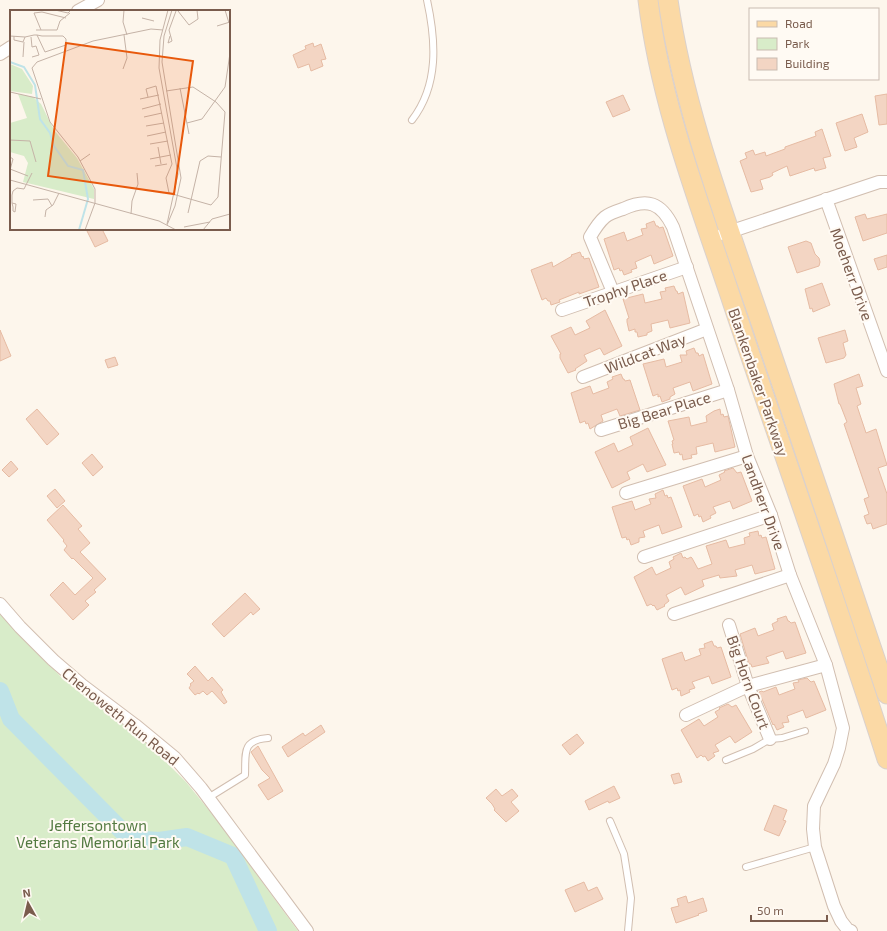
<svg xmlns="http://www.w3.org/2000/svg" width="887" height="931" viewBox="0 0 887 931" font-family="'Exo 2',sans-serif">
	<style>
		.green { fill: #d8ecc9 }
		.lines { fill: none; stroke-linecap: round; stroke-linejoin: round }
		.river { stroke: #bfe3e8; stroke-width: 18 }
		.building { fill: #f3d5c3; stroke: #e6bba3 }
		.service-casing { stroke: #d1beb0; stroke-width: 8 }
		.minor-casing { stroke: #d1beb0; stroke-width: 14 }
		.primary-casing { stroke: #dad1cd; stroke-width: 21 }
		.service { stroke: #fff; stroke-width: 6 }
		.minor { stroke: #fff; stroke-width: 12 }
		.primary { stroke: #fbd9a5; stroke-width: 19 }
		.labels { text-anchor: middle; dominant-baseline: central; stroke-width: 4; stroke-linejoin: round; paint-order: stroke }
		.street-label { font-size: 15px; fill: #7a5c4d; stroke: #fffaf3 }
		.park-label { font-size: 15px; fill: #537a41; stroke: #fffaf3 }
		.inset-river { fill: none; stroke: #bfe3e8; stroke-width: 2 }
		.inset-road { fill: none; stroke: #c5b3a7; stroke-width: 1 }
		.view { fill: #e8590c; fill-opacity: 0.15; stroke: #e8590c; stroke-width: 2 }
		.inset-edge { fill: none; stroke: #7a5c4d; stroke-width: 2 }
	</style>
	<rect width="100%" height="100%" fill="#fdf6ec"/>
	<polygon class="green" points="0,612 61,677 144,740 186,782 217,820 298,931 0,931"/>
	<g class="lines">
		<polyline class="river" points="0,691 11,719 130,839 159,841 187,837 233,856 268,931"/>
	</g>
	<g class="building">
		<polygon points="313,43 314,47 321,44 326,59 321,60 323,66 311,71 309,64 298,68 293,55 306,49 305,46"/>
		<polygon points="887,94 887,124 879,125 875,96"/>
		<polygon points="623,95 630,110 613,117 606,102"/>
		<polygon points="862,114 868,132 854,138 857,147 845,151 836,123"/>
		<polygon points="822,129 831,156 823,158 826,168 815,171 814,168 790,176 787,166 772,173 773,175 770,177 760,180 763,189 751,192 740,161 747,158 745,153 753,150 755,155 765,152 766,156 785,149 785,147 816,136 815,132"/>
		<polygon points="865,214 867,219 887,214 887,233 863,241 855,217"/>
		<polygon points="654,221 656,226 658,226 659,228 663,227 673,256 654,264 651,255 635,262 637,268 631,270 632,272 624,275 622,270 620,271 619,268 614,270 604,239 624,232 627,241 643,235 641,229 647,228 646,224"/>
		<polygon points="86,229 102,229 108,241 95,247"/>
		<polygon points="806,241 811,243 815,254 819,258 820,262 819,266 797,273 788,247"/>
		<polygon points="580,252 582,257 583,256 584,259 589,258 599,287 579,294 579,292 559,300 560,302 551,305 550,301 548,301 546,298 542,300 531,270 552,262 553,267 572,256 571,255"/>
		<polygon points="887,255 887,267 878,270 874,259"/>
		<polygon points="822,283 830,305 813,312 812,308 810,309 805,289"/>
		<polygon points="674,286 676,291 677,291 678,294 683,292 690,323 670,328 668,320 651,324 652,331 647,333 647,335 638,337 637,332 635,332 635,329 629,331 627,322 627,319 629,318 623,299 643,294 645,303 662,299 660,292 666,291 665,288"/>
		<polygon points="605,310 622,346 604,355 600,348 584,355 587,361 575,369 576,370 568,373 560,358 560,354 561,354 551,336 571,327 575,335 590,328 586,321"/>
		<polygon points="0,330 11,356 0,361"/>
		<polygon points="845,330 848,341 843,343 846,355 844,358 826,363 818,338"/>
		<polygon points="694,348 696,353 698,353 699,356 703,354 712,384 693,391 690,382 673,388 675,394 670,397 670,399 662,402 660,396 658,397 658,394 653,396 643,364 664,359 666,367 682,362 680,355 687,355 686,351"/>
		<polygon points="115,357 118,365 108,368 105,360"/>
		<polygon points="621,374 623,379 624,379 625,381 630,380 640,410 620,416 617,409 601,415 603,421 590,429 588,423 586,424 585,421 580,423 571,393 590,386 593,394 609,388 607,382 613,379 612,377"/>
		<polygon points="859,374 863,386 856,388 861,404 857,406 866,433 876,429 887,465 878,468 887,494 887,524 873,529 871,523 867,524 864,516 869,514 864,499 869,497 844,424 847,422 840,404 839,404 834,384"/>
		<polygon points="37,409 59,434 47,445 26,419"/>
		<polygon points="720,409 721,415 723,414 724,417 728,416 735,447 715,452 713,443 696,447 697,454 691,455 692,458 683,460 682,454 680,455 679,452 674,453 672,444 673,444 672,441 674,440 668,421 689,417 691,426 707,422 706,416 714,411"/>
		<polygon points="648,428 666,465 647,472 643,464 627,472 630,479 612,488 595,452 614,443 618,452 633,445 630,437"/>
		<polygon points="92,454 103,467 93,476 82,463"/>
		<polygon points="11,461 18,469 9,477 2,470"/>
		<polygon points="733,468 737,473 741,472 752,501 733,509 730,501 713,507 716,513 710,516 711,518 703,522 701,516 699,517 698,514 694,516 683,486 702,479 705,487 721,480 719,475 725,472 724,471"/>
		<polygon points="55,489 65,501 57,508 47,496"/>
		<polygon points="663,490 665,496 667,495 668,498 671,497 682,527 662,534 659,525 643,531 645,537 639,538 639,542 631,545 629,539 627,540 626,537 622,538 612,507 632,501 635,510 651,504 649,499 656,498 655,494"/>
		<polygon points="63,505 82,526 78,529 90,543 80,552 106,579 94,590 96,592 85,601 89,605 73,620 50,595 63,582 75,595 93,578 73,558 72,559 64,550 67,546 63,541 64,540 47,520"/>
		<polygon points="758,531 759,536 761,535 762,538 766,537 775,569 755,574 752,565 735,570 737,576 720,578 719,575 702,580 704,586 685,595 681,587 666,595 669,601 664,605 665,606 657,610 654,605 653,606 651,604 647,606 634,577 652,567 656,575 671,568 669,562 674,559 673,557 681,553 683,558 685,557 687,559 691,557 692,558 698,569 712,564 706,546 726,540 729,548 745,544 744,538 750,536 749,533"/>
		<polygon points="245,593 260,609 253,615 251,612 224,637 212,624"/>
		<polygon points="786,616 788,621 789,621 791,623 795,622 806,653 786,659 783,651 766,657 769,663 752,667 751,664 749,664 740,634 755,628 758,636 774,630 772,624 778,621 777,619"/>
		<polygon points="712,641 714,646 716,646 717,648 721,647 731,677 712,684 709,676 692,682 695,688 689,690 690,692 681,696 680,690 678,691 677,688 672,690 662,659 682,652 685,661 701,655 699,649 705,648 704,644"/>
		<polygon points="195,666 208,681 212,677 223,690 221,692 227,702 224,704 212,691 207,695 203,691 199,694 198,693 195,695 189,688 191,685 190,684 194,681 187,674"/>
		<polygon points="807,678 811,682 814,681 826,710 806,718 803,710 787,716 789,722 782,723 784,727 777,730 774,724 773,725 759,692 762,691 763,692 776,687 779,695 795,689 793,683 799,682 798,680"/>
		<polygon points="728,704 732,707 736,705 752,732 735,743 730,736 715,745 719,751 713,753 715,756 708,761 705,756 703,757 701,755 697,758 681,730 699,719 704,726 718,717 715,712 720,709 719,708"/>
		<polygon points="321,725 325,732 288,757 282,747 303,733 305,736"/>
		<polygon points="577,734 584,743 570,755 562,745"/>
		<polygon points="258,746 283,791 268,800 258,785 270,778 262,770 251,752"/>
		<polygon points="679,773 682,782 674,784 671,775"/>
		<polygon points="614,786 620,798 609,803 608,801 589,810 585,801"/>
		<polygon points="496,789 502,796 512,789 518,796 511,802 519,811 506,822 494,810 495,809 492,804 486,798"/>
		<polygon points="774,805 787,810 783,820 786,821 779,836 764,830"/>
		<polygon points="584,882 588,891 597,887 603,899 575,912 565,890"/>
		<polygon points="686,896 688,903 703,898 707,911 698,914 699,915 676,923 671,908 679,906 677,899"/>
	</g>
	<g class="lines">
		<defs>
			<g id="service">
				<path d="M412,120C439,85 436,41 427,0"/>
				<polyline points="726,760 753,749 770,739 782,738 805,731"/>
				<path d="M208,798L245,775C246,754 241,740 268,738"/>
				<polyline points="610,821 624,854 631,898 628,931"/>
				<polyline points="746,867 815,847"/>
			</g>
			<g id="minor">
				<polyline points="78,11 98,0"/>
				<polyline points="0,54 11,47"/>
				<polyline points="826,199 887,371"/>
				<polyline points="723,234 879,182 887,182"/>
				<path d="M613,292L590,237C594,230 599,222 605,217C610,213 617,211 623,209C647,198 661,202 673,227L728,390L747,456L771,515L790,575L826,665L843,728L839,748L834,764L814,806L813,829L815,847L834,906L841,921L848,930L851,931"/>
				<polyline points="562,310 687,267"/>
				<polyline points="583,377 707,329"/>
				<polyline points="601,430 728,390"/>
				<polyline points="626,493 747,456"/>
				<polyline points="644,557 771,515"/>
				<polyline points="0,604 20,627 53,660 82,685 135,725 175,758 201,788 307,931"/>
				<polyline points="674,614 790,575"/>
				<polyline points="729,625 748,686 770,739"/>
				<polyline points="686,715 748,686 826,665"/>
			</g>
			<g id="primary">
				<path d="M648,0C660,100 696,194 728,289C780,446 837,602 887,759"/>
				<path d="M668,0C684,111 725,217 761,323C804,447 845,570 887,694"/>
			</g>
		</defs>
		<use href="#service" class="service-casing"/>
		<use href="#minor" class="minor-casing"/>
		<use href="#primary" class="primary-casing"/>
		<use href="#service" class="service"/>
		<use href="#minor" class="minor"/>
		<use href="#primary" class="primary"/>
	</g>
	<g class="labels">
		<g class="street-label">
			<text transform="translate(852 274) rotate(70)">Moeherr Drive</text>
			<text transform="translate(625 288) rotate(-19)">Trophy Place</text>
			<text transform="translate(645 353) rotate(-21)">Wildcat Way</text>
			<text transform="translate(759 382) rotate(71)">Blankenbaker Parkway</text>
			<text transform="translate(664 410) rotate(-17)">Big Bear Place</text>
			<text transform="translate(764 502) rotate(70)">Landherr Drive</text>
			<text transform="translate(749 682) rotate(70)">Big Horn Court</text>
			<text transform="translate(121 716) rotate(39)">Chenoweth Run Road</text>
		</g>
		<g class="park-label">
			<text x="98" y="825">Jeffersontown<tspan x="98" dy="17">Veterans Memorial Park</tspan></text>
		</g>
	</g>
	<g transform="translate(10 10)">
		<rect width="220" height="220" fill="#fdf6ec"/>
		<path d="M0,54L12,59L23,76L22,84L0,81ZM8,84L23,87L31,94L44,120L67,148L84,179V189L13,172L18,153L14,146L0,142V113L17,108Z" fill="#d8ecc9"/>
		<path class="inset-river" d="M0,52L14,57L25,75L30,109L40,123L44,136L58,156L73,160L78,189L69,220"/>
		<path class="inset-road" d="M45,0L58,3L61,0M114,0L113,12L117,25M215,0L219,13M168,1L179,15L188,9L187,0M132,8L144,11M207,16L220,12M26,20H47L50,11L60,3M31,20L24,3L32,2L56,8M0,26L15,27L24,25H27L32,26H53L56,29V35L35,42L27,25M4,26V30L13,32L15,27M160,26L158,33L162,31L159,20L166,1M21,27L22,37L26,36L29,45L22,47M13,47L14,32M113,59L117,48L114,25M170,78L179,124M0,82L31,89M138,87L136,79L146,76L162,154L156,168L159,183L201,195L208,187L215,102L206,92L183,77L156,81M130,89L149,85M132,99L151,94M134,107L152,103M177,113L192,109L215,77L220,43M136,116L154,113M137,126L156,122M0,130L20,131L26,152M140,134L158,131M148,137L151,154M0,147L3,149L0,160M140,149L161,145M70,151L80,144M145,156L157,154M0,159L18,166M0,170L149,211L166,220M23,190L38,189L42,196M2,193L6,194L5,202L3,201V197L2,193V185L3,181L7,178L14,179L22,163M178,203L190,151L198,146L211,147M121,204L122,191L128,174L127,163M35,207L36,200L43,195L49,183M157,214L168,164L149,58L150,30L158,0M157,215L165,196L171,168L152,52L154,26L162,0M174,217L200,212M75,220L85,193V179L68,147L40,112L22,58L27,52L83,31L141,19L153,20M193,220L202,209L220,204"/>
		<path class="view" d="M56,33L183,51L164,184L38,166Z"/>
		<rect width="220" height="220" class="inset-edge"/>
	</g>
	<rect x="749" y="8" width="130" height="72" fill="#fffaf3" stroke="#cabbb1"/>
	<rect x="757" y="21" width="20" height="6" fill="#fbd9a5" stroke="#cabbb1"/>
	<text x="785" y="28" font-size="12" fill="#7a5c4d">Road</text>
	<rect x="757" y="38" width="20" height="12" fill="#d8ecc9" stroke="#cabbb1"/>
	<text x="785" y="48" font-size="12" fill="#7a5c4d">Park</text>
	<rect x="757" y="58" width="20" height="12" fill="#f3d5c3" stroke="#cabbb1"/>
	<text x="785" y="68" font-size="12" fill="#7a5c4d">Building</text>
	<g transform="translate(28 903) rotate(352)" stroke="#fffaf3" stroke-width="3" paint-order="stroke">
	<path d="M0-3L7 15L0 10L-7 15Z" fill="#7a5c4d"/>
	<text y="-6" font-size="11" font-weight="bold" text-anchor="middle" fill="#7a5c4d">N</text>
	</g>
	<path d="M751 915v6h76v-6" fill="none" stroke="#7a5c4d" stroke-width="2"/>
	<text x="757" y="915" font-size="12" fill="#7a5c4d" stroke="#fffaf3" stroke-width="3" paint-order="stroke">50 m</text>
</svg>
